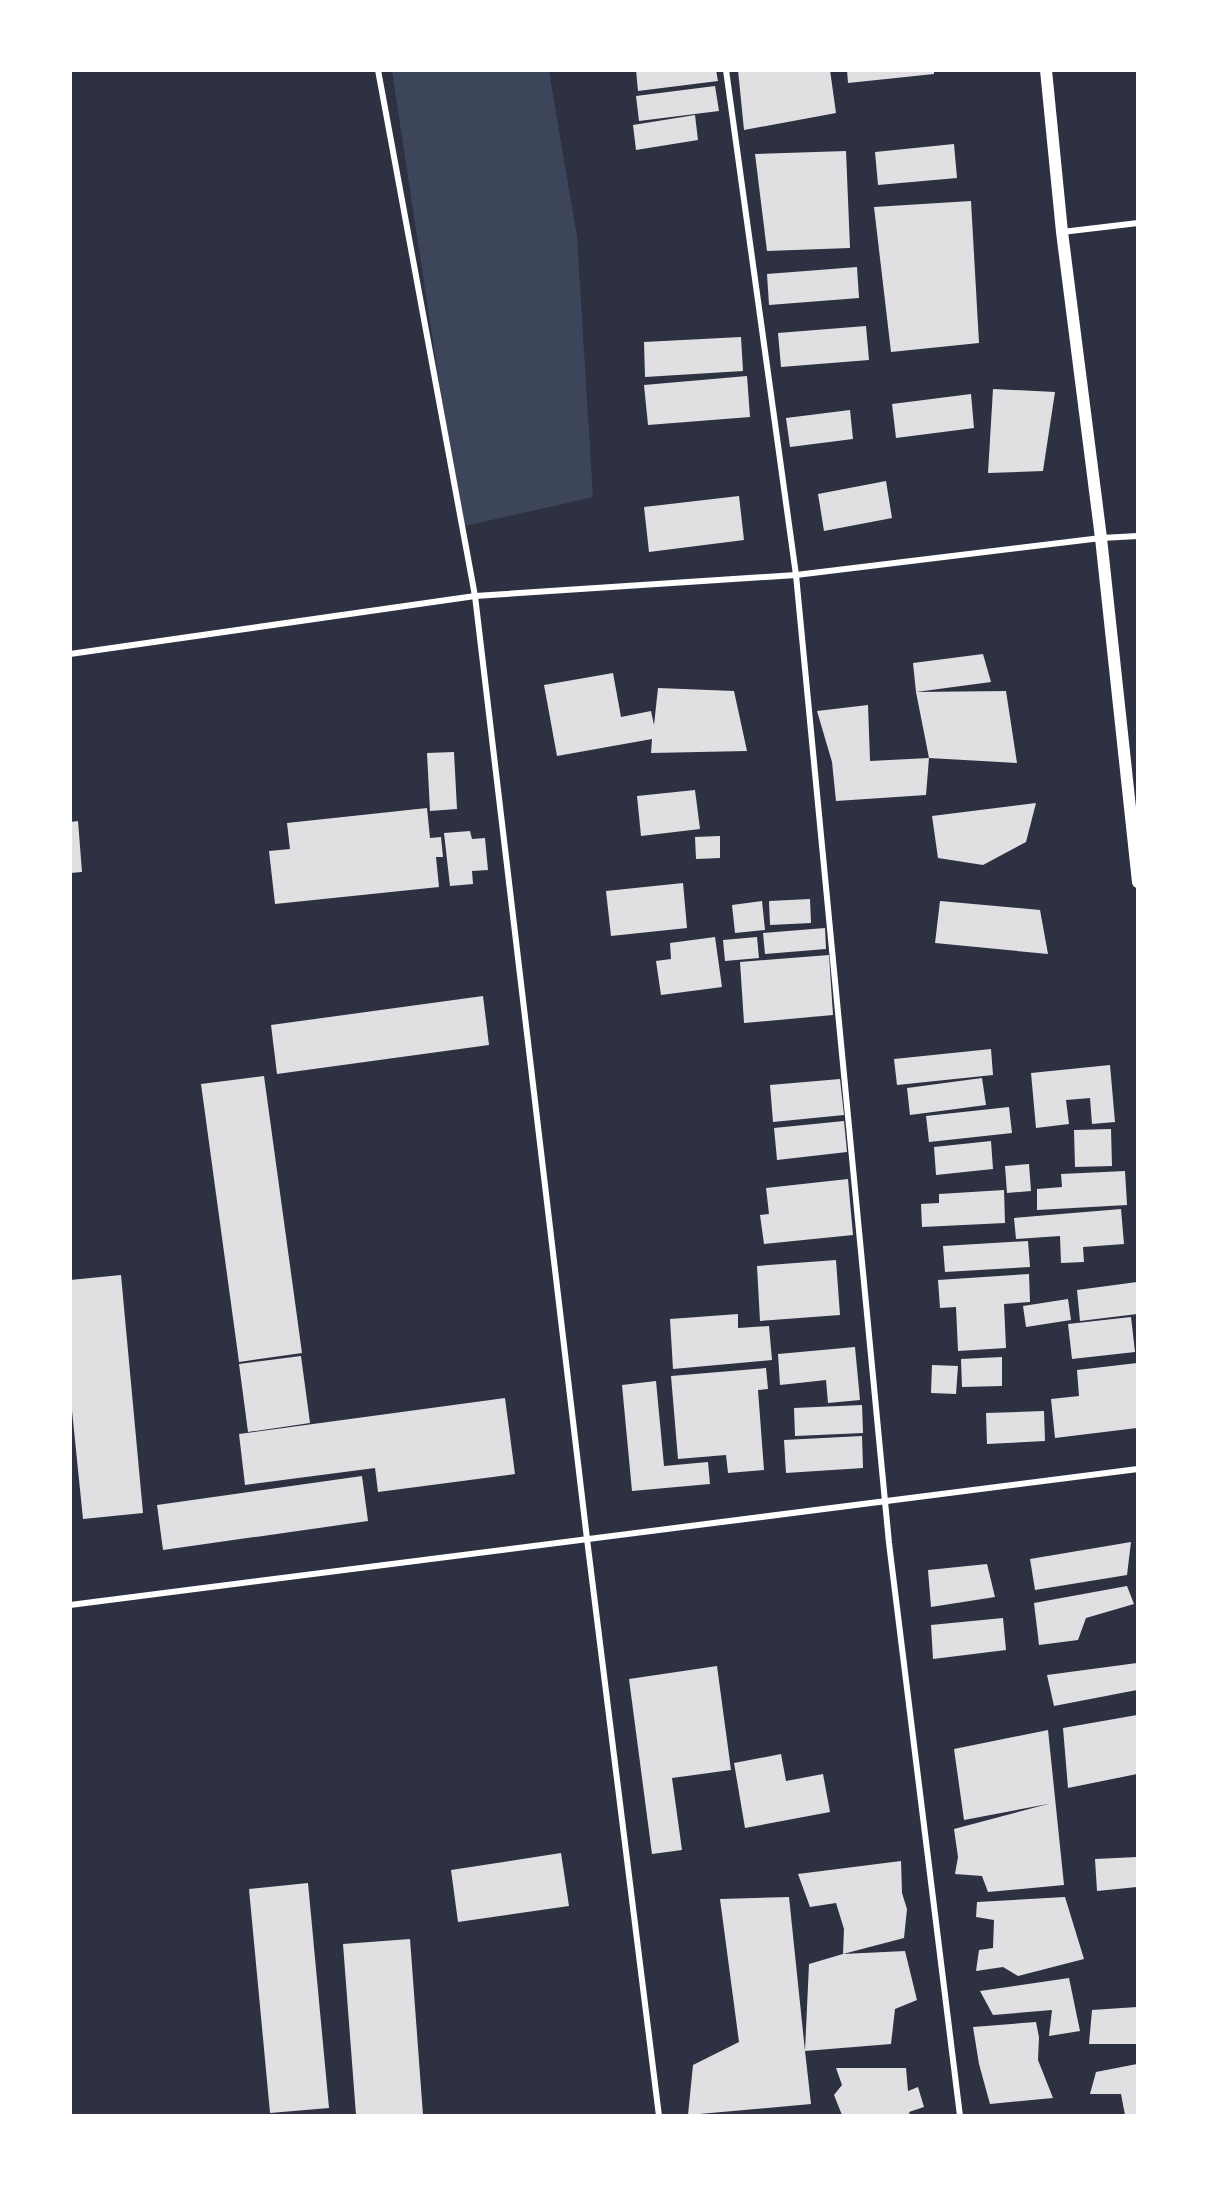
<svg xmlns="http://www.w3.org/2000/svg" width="1208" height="2186" viewBox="0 0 1208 2186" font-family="'Work Sans',sans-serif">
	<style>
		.green { fill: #3c4559 }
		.building { fill: #e0e0e3 }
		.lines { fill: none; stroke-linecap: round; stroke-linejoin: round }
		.minor { stroke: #fff; stroke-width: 6 }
		.secondary { stroke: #fff; stroke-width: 12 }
	</style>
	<rect width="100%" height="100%" fill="#2d3142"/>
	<polygon class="green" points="392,71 549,71 577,237 593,497 461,527"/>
	<g class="building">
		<polygon points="636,70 716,70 718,81 638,91"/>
		<polygon points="738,70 830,70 836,113 744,130"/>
		<polygon points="847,70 934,70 934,74 848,83"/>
		<polygon points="715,86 719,111 639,121 636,96"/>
		<polygon points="695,115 698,140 636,150 633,125"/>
		<polygon points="954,144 957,178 878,185 875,152"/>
		<polygon points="846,151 850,248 767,251 755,154"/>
		<polygon points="971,201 979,343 891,352 874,207"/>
		<polygon points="857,267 859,298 769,305 767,274"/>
		<polygon points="866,326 869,360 781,367 778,333"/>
		<polygon points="741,337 743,371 645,377 644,342"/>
		<polygon points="747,376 750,417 648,425 644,385"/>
		<polygon points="993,389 1055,392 1043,471 988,473"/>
		<polygon points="971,394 974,428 896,438 892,404"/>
		<polygon points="850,410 853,439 790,447 786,418"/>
		<polygon points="886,481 892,518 824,531 818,494"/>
		<polygon points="739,496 744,540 649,552 644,507"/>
		<polygon points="983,654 991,682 916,692 1006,691 1017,763 929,758 916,692 913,663"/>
		<polygon points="613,673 621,717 651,711 654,725 658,688 734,691 747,751 651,753 652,739 557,756 544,685"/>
		<polygon points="868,705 870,761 929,758 926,795 836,801 832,762 817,711"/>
		<polygon points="454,752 457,809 430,811 427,753"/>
		<polygon points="695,790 700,829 641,836 637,796"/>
		<polygon points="1036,803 1026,842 983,865 938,858 932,816"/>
		<polygon points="427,808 430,838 441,837 443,857 436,857 439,887 275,904 269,851 290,849 287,823"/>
		<polygon points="78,821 82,872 70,873 70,822"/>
		<polygon points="470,831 472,839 485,838 488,870 472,871 473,884 450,886 444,833"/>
		<polygon points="720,836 720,858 696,859 695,837"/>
		<polygon points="683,883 687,928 611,936 606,891"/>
		<polygon points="810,899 811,923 770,925 769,901"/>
		<polygon points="762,901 765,930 735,933 732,905"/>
		<polygon points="940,901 1040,910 1048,954 935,943"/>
		<polygon points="825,928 826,949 765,954 763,933"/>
		<polygon points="715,937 722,987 661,995 656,961 671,959 670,943"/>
		<polygon points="757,937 759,958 725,961 723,940"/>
		<polygon points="829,955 833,1015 744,1023 740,962"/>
		<polygon points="483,996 489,1045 277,1074 271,1025"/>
		<polygon points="991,1049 993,1075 897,1085 894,1059"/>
		<polygon points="1110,1065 1115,1122 1092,1124 1090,1098 1066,1100 1069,1124 1036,1128 1031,1073"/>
		<polygon points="264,1076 302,1353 239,1362 201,1084"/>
		<polygon points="982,1078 986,1105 910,1115 907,1088"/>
		<polygon points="840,1079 844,1115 773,1122 770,1085"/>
		<polygon points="1009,1107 1012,1133 929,1142 926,1116"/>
		<polygon points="844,1121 847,1152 777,1160 774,1128"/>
		<polygon points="1111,1129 1112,1166 1075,1167 1074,1130"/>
		<polygon points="991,1141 993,1169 936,1175 934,1147"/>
		<polygon points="1029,1164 1031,1191 1007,1193 1005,1166"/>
		<polygon points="1125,1171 1127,1205 1037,1210 1037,1189 1062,1187 1061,1174"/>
		<polygon points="848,1179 853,1235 764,1244 760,1215 769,1214 766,1188"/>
		<polygon points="1004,1190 1005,1223 922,1227 921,1204 939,1203 939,1194"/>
		<polygon points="1121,1209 1124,1244 1083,1247 1084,1262 1061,1263 1060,1236 1016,1239 1014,1218"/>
		<polygon points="1028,1241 1030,1267 945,1272 943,1246"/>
		<polygon points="836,1260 840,1315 760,1321 757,1266"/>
		<polygon points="1029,1274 1030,1302 1004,1304 1006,1348 958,1351 956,1307 940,1308 938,1280"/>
		<polygon points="121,1275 143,1513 83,1519 70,1391 70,1280"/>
		<polygon points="1137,1282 1137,1314 1080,1321 1077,1290"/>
		<polygon points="1068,1299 1071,1320 1026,1327 1023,1306"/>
		<polygon points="738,1314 738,1328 769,1326 772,1360 673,1369 670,1319"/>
		<polygon points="1131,1317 1135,1352 1072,1359 1068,1324"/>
		<polygon points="855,1347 860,1400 828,1403 826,1380 780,1385 778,1354"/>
		<polygon points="301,1356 310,1423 248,1432 239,1364"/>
		<polygon points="1002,1357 1002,1386 962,1387 961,1359"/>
		<polygon points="1137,1363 1137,1428 1055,1438 1051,1399 1079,1396 1077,1370"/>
		<polygon points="932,1365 958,1366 956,1394 931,1393"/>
		<polygon points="766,1368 768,1389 758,1390 764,1470 728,1473 726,1455 678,1459 671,1376"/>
		<polygon points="656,1381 664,1466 708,1462 710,1484 632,1491 622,1385"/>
		<polygon points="505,1398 515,1474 378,1492 375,1468 245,1485 239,1434"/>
		<polygon points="862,1405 863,1433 795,1436 794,1408"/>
		<polygon points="1044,1411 1045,1441 987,1444 986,1413"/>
		<polygon points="862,1436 863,1468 786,1473 784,1440"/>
		<polygon points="362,1476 368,1521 163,1550 157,1505"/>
		<polygon points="1131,1542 1127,1575 1035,1590 1030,1559"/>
		<polygon points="987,1564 995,1597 931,1607 928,1570"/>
		<polygon points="1127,1586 1134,1604 1086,1618 1078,1640 1039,1645 1034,1603"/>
		<polygon points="1003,1618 1006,1650 933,1659 931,1625"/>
		<polygon points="1137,1663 1137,1690 1054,1706 1047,1675"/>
		<polygon points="717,1666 731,1770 672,1778 682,1850 652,1854 629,1679"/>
		<polygon points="1137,1715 1137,1774 1068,1788 1063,1728"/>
		<polygon points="1048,1730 1064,1885 988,1892 982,1876 955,1874 958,1857 954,1829 1048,1804 964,1820 954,1749"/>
		<polygon points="781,1754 786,1781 823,1774 830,1812 745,1828 734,1763"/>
		<polygon points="561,1853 569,1906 458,1922 451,1870"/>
		<polygon points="1137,1857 1137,1887 1097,1891 1095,1859"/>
		<polygon points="901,1861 902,1893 907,1909 904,1938 843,1954 844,1929 836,1903 810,1907 798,1874"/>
		<polygon points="308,1883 329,2108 270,2113 249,1889"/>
		<polygon points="789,1897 805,2051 809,1964 843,1954 905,1951 917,2000 895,2009 891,2044 805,2051 811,2104 688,2115 693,2065 739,2042 720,1899"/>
		<polygon points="1065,1897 1084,1959 1018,1976 1003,1967 976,1971 979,1950 993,1948 994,1920 976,1917 977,1902"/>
		<polygon points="410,1939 423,2115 356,2115 343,1944"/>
		<polygon points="1069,1978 1080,2031 1049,2036 1052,2010 993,2015 980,1991"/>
		<polygon points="1137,2007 1137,2044 1089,2044 1092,2010"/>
		<polygon points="1036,2022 1039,2037 1038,2060 1053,2098 990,2104 979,2064 973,2027"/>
		<polygon points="1137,2064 1137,2115 1125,2115 1121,2094 1090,2094 1096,2072"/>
		<polygon points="836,2068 906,2068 908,2091 918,2087 924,2107 909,2112 910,2115 842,2115 834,2095 842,2085"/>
	</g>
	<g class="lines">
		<g class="minor">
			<polyline points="378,70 475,596 587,1539 659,2116"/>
			<polyline points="726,70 796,575 889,1543 960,2116"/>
			<polyline points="1062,232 1138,223"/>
			<polyline points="70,654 475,596 796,575 1101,538 1138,536"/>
			<polyline points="70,1605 1138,1469"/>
		</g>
		<polyline class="secondary" points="1046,70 1062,232 1101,538 1138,882"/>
	</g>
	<rect width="1208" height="2186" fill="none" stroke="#ffffff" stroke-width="144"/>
</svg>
